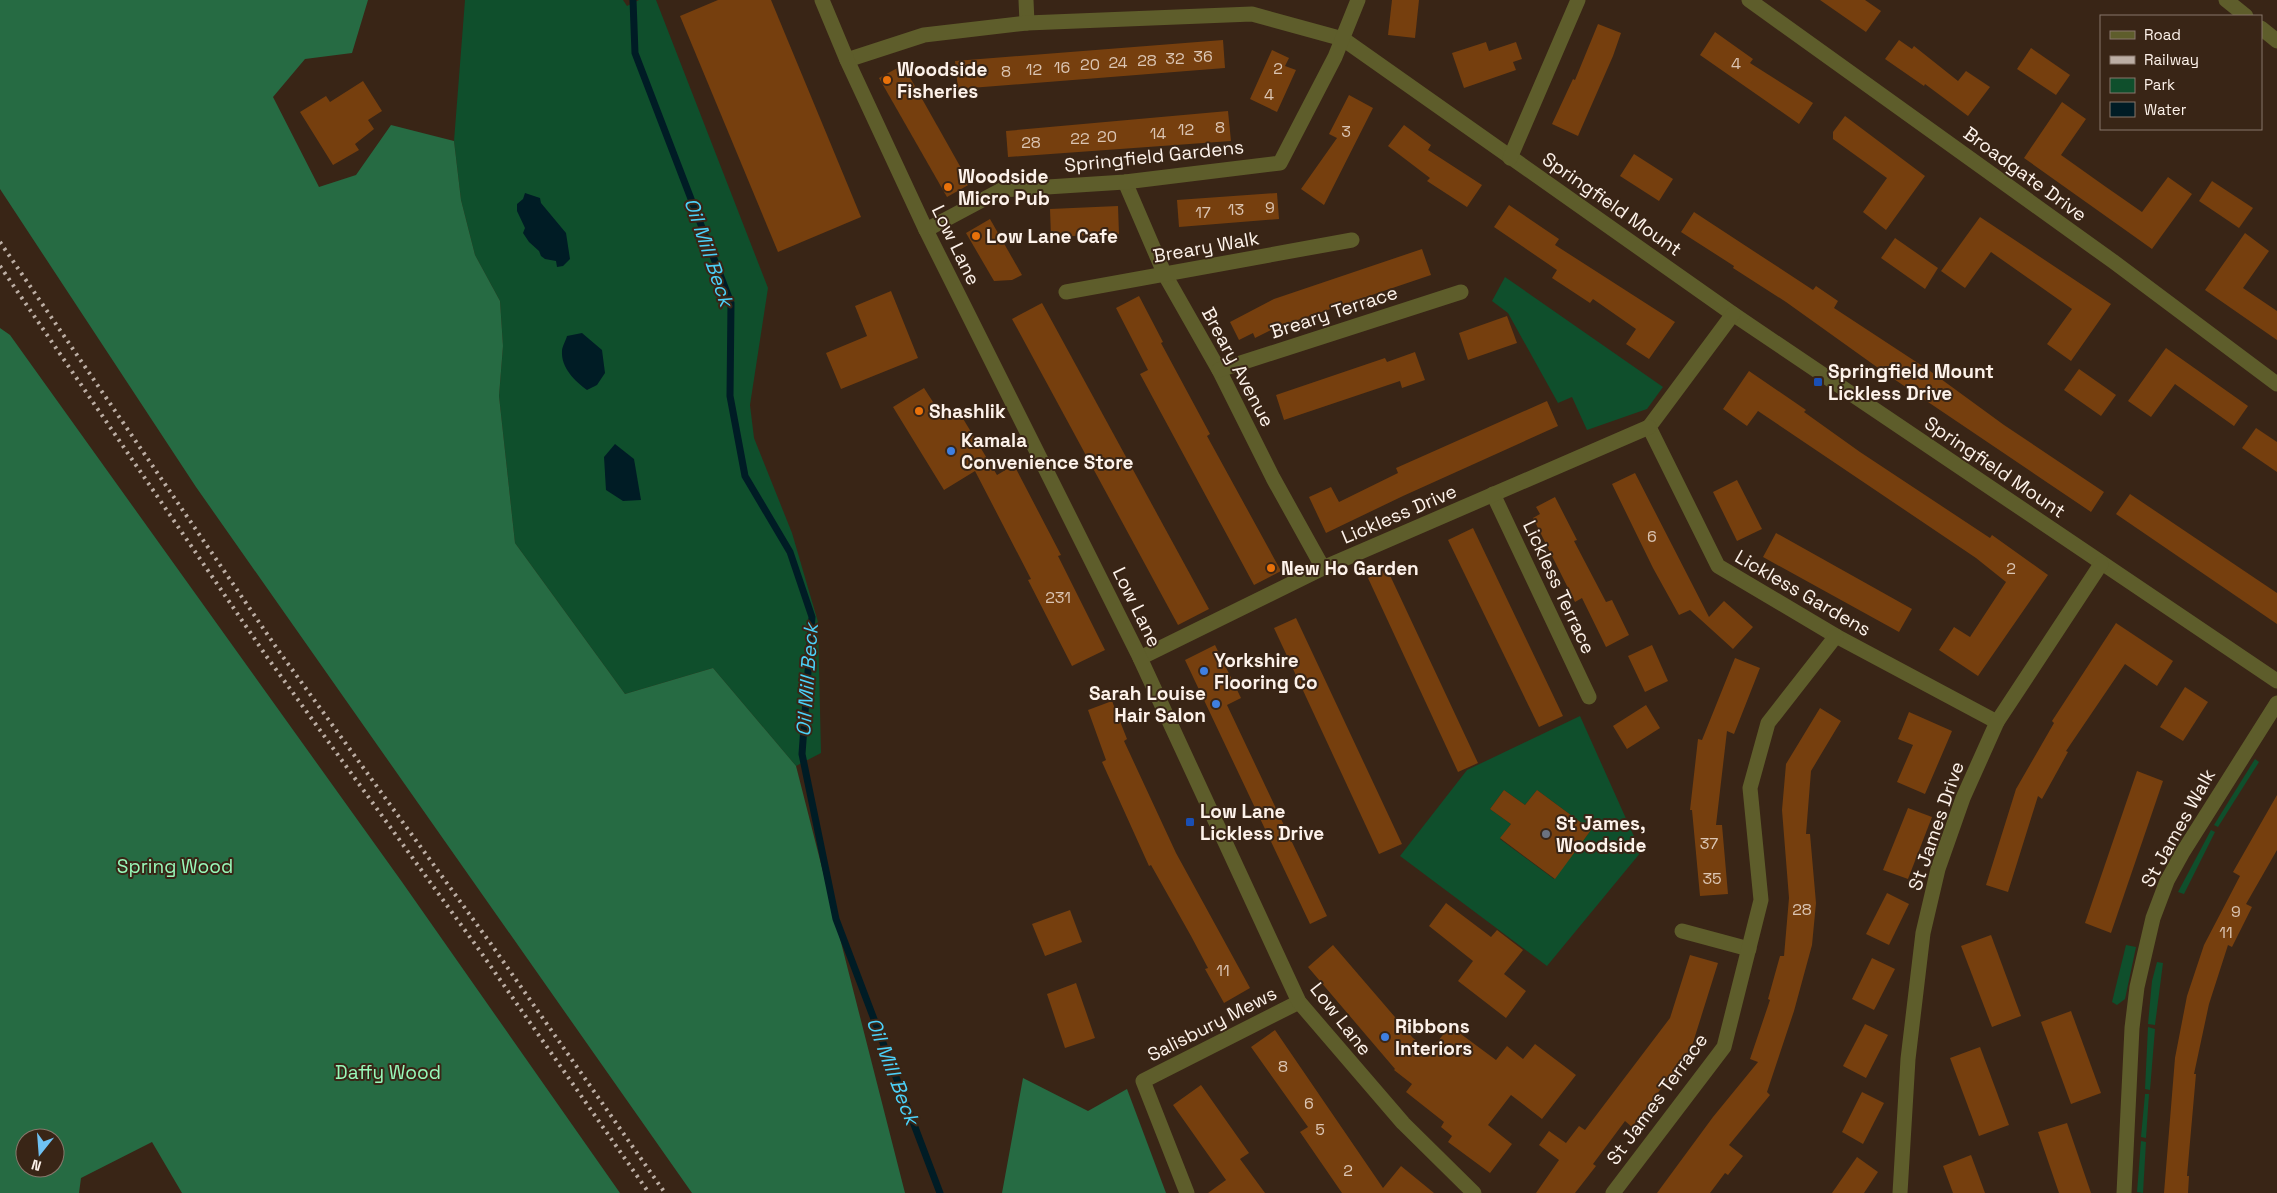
<svg xmlns="http://www.w3.org/2000/svg" width="2277" height="1193" viewBox="0 0 2277 1193" font-family="'Space Grotesk',sans-serif">
	<style>
		.green { fill: #0f4f2c; fill-rule: evenodd }
		.forest { fill: #266b43; fill-rule: evenodd }
		.water { fill: #001c25 }
		.lines { fill: none; stroke-linecap: round; stroke-linejoin: round }
		.stream { stroke: #001c25; stroke-width: 7 }
		.building { fill: #763f0e }
		.minor { stroke: #5e5d2b; stroke-width: 15 }
		.tertiary { stroke: #5e5d2b; stroke-width: 15 }
		.rail { stroke: #bcaea4; stroke-width: 4; stroke-dasharray: 2.5 5; stroke-linecap: butt }
		.food-dot { fill: #e8710a; stroke: #392516; stroke-width: 2 }
		.transit-dot { fill: #1a4fb4; stroke: #392516; stroke-width: 2 }
		.shop-dot { fill: #3f7fe0; stroke: #392516; stroke-width: 2 }
		.worship-dot { fill: #6b7280; stroke: #392516; stroke-width: 2 }
		.labels { text-anchor: middle; dominant-baseline: central; stroke-width: 4; stroke-linejoin: round; paint-order: stroke }
		.number-label { font-size: 16px; fill: #dbc5b3 }
		.poi-label { font-size: 19px; font-weight: bold; fill: #fdf2ea; stroke: #392516; text-anchor: start }
		.street-label { font-size: 19px; fill: #fdf2ea; stroke: #392516 }
		.park-label { font-size: 19px; fill: #99f9ba; stroke: #392516 }
		.water-label { font-size: 20px; font-style: italic; fill: #4cd1f9; stroke: #392516 }
	</style>
	<rect width="100%" height="100%" fill="#392516"/>
	<g class="green">
		<polygon points="465,0 623,0 627,6 639,0 656,0 768,288 750,405 754,438 792,533 818,622 821,753 796,766 713,668 625,694 515,543 499,396 503,346 500,301 475,255 461,200 454,141"/>
		<polygon points="1505,277 1663,387 1647,409 1587,430 1572,397 1558,403 1508,313 1492,301"/>
		<path d="M1580,716L1641,852L1547,966L1400,856L1467,770ZM1504,790L1525,805L1537,790L1591,830L1554,879L1500,839L1511,824L1490,809Z"/>
		<polygon points="2255,759 2259,762 2218,827 2214,825"/>
		<polygon points="2211,830 2215,832 2184,894 2178,892"/>
		<polygon points="2126,945 2136,947 2125,999 2117,1005 2112,1002"/>
		<polygon points="2157,962 2163,963 2155,1025 2148,1024 2152,981"/>
		<polygon points="2148,1027 2155,1029 2150,1090 2145,1089"/>
		<polygon points="2145,1094 2149,1094 2146,1138 2141,1137"/>
		<polygon points="2141,1141 2146,1142 2143,1193 2137,1192"/>
	</g>
	<g class="forest">
		<polygon points="0,0 368,0 352,53 305,59 273,97 319,187 356,175 391,125 454,141 461,200 475,255 500,301 503,346 499,396 515,543 625,694 713,668 796,766 905,1193 692,1193 196,487 0,189"/>
		<path d="M0,328L10,335L402,882L620,1193H182L152,1142L81,1178L79,1193H0ZM25,1138H55V1168H25Z"/>
		<polygon points="1023,1078 1088,1111 1127,1089 1166,1193 1002,1193"/>
	</g>
	<g class="water">
		<polygon points="525,193 540,198 541,203 566,233 570,259 563,266 557,267 556,261 545,259 541,256 539,251 529,242 523,233 525,228 517,211 517,204 523,199"/>
		<path d="M582,333L602,350L605,373L597,385L587,390C575,381 561,368 562,351C562,347 566,340 567,336Z"/>
		<polygon points="615,444 634,459 641,500 623,501 606,490 604,457"/>
	</g>
	<g class="lines">
		<polyline class="stream" points="633,0 635,53 731,303 730,396 745,476 790,552 812,617 802,754 836,919 940,1193"/>
	</g>
	<g class="building">
		<polygon points="718,0 771,0 861,217 778,252 680,16"/>
		<polygon points="1392,0 1419,0 1415,38 1388,35"/>
		<polygon points="1820,0 1865,0 1881,11 1866,32"/>
		<polygon points="1598,24 1621,33 1613,56 1578,136 1552,124 1573,79 1575,80"/>
		<polygon points="1715,32 1753,59 1750,63 1813,103 1799,124 1700,55"/>
		<polygon points="1223,40 1225,68 958,89 955,61"/>
		<polygon points="1899,40 1912,49 1914,46 1958,81 1966,71 1990,87 1968,116 1925,84 1924,86 1885,59"/>
		<polygon points="1486,42 1489,51 1516,42 1522,59 1513,62 1516,70 1464,88 1452,53"/>
		<polygon points="2031,48 2070,75 2056,95 2017,69"/>
		<polygon points="1272,50 1289,58 1285,66 1296,70 1277,112 1250,99"/>
		<polygon points="903,65 970,184 947,197 879,78"/>
		<polygon points="363,81 382,111 368,120 374,129 355,144 359,150 333,165 300,112 326,96 330,102"/>
		<polygon points="1349,95 1373,108 1324,205 1301,189 1337,138 1329,134"/>
		<polygon points="2062,102 2086,119 2061,155 2106,187 2142,212 2168,177 2192,194 2152,249 2024,158"/>
		<polygon points="1228,111 1231,141 1008,157 1006,131"/>
		<polygon points="1845,116 1925,176 1886,230 1863,212 1887,178 1833,139 1833,132"/>
		<polygon points="1404,125 1431,145 1428,150 1482,185 1467,207 1427,181 1430,178 1388,146"/>
		<polygon points="1634,154 1673,179 1659,201 1620,176"/>
		<polygon points="2212,181 2253,208 2239,228 2199,201"/>
		<polygon points="1277,193 1279,219 1179,227 1177,200"/>
		<polygon points="1509,205 1559,239 1555,245 1675,322 1649,359 1626,344 1636,329 1593,299 1590,303 1552,278 1557,270 1494,227"/>
		<polygon points="1118,206 1119,234 1051,237 1050,209"/>
		<polygon points="1694,212 1813,290 1816,286 1838,301 1834,308 1930,371 2004,425 2104,492 2091,512 1888,375 1786,302 1733,268 1734,266 1681,232"/>
		<polygon points="1980,217 2111,304 2071,361 2047,344 2072,309 1991,252 1965,288 1941,271"/>
		<polygon points="990,219 1022,275 1012,280 994,281 966,233"/>
		<polygon points="2245,233 2269,251 2243,288 2277,311 2277,340 2205,290"/>
		<polygon points="1895,238 1938,268 1925,289 1881,258"/>
		<polygon points="1422,249 1431,275 1277,327 1255,338 1253,333 1239,340 1230,322 1274,299"/>
		<polygon points="891,291 918,358 841,389 826,353 867,336 855,306"/>
		<polygon points="1139,296 1163,342 1161,343 1210,434 1207,436 1281,571 1254,585 1140,374 1148,370 1116,308"/>
		<polygon points="1042,303 1209,609 1178,625 1012,319"/>
		<polygon points="1507,316 1517,343 1468,360 1459,333"/>
		<polygon points="2166,348 2248,406 2234,426 2175,384 2151,417 2128,401"/>
		<polygon points="1415,352 1425,380 1402,388 1400,381 1284,420 1276,395 1385,358 1387,362"/>
		<polygon points="2079,369 2116,395 2101,416 2064,390"/>
		<polygon points="1749,371 1806,410 1804,412 1860,452 1990,538 1992,535 2048,575 1978,676 1939,650 1954,627 1970,637 2006,582 1976,558 1758,411 1747,426 1723,409"/>
		<polygon points="924,388 942,416 956,407 997,475 1014,465 1061,555 1058,556 1105,650 1072,666 1028,580 1031,579 975,471 944,490 893,407"/>
		<polygon points="1547,401 1558,426 1403,496 1326,533 1309,497 1331,487 1339,502 1398,473 1396,468"/>
		<polygon points="2256,428 2277,442 2277,472 2242,448"/>
		<polygon points="1635,473 1709,617 1724,601 1753,627 1733,649 1690,610 1679,615 1653,568 1612,484"/>
		<polygon points="1737,480 1762,529 1737,541 1713,492"/>
		<polygon points="2130,494 2277,593 2277,624 2116,514"/>
		<polygon points="1555,497 1577,540 1574,541 1606,602 1612,600 1629,635 1606,647 1582,598 1575,602 1533,518 1540,514 1536,507"/>
		<polygon points="1473,528 1563,716 1539,727 1448,540"/>
		<polygon points="1776,533 1912,609 1899,632 1763,557"/>
		<polygon points="1387,569 1478,763 1458,772 1368,578"/>
		<polygon points="1296,618 1402,844 1379,854 1274,628"/>
		<polygon points="2116,623 2173,661 2157,686 2125,664 2066,751 2068,752 2042,799 2038,796 2008,892 1986,885 2016,789 2054,723 2052,721"/>
		<polygon points="1215,645 1241,698 1227,705 1327,916 1310,924 1185,660"/>
		<polygon points="1652,645 1668,681 1645,692 1628,656"/>
		<polygon points="1735,658 1760,668 1734,734 1727,731 1716,825 1722,825 1728,894 1700,896 1692,810 1690,810 1698,739 1702,740"/>
		<polygon points="2185,687 2208,702 2183,741 2160,727"/>
		<polygon points="1112,701 1127,739 1124,741 1176,853 1250,988 1224,1003 1205,969 1208,968 1191,936 1151,865 1149,866 1102,762 1106,760 1088,710"/>
		<polygon points="1646,705 1660,728 1627,749 1613,726"/>
		<polygon points="1820,708 1841,721 1811,771 1806,834 1810,834 1816,903 1812,945 1794,1011 1767,1092 1770,1095 1729,1145 1743,1156 1728,1175 1725,1173 1710,1193 1657,1193 1713,1117 1758,1062 1750,1059 1770,1000 1768,999 1780,956 1784,956 1789,898 1782,810 1786,764"/>
		<polygon points="1909,712 1952,731 1925,794 1897,782 1913,745 1898,739"/>
		<polygon points="2137,771 2163,781 2111,933 2085,923"/>
		<polygon points="1504,790 1525,805 1537,790 1591,830 1555,879 1500,838 1511,824 1490,809"/>
		<polygon points="2277,795 2277,850 2246,904 2252,907 2232,947 2228,945 2209,1004 2194,1074 2196,1074 2187,1176 2189,1176 2188,1193 2164,1193 2175,1058 2187,996 2204,945 2240,876 2233,872"/>
		<polygon points="1908,808 1932,817 1908,879 1883,870"/>
		<polygon points="1887,893 1909,904 1889,945 1866,934"/>
		<polygon points="1446,903 1491,937 1497,930 1523,950 1504,974 1526,991 1506,1018 1458,981 1473,961 1429,926"/>
		<polygon points="1070,910 1082,942 1045,956 1032,924"/>
		<polygon points="1991,935 2021,1016 1992,1027 1961,946"/>
		<polygon points="1333,945 1413,1038 1430,1051 1450,1026 1496,1060 1507,1046 1523,1059 1535,1044 1576,1075 1542,1119 1511,1095 1488,1125 1512,1144 1490,1173 1448,1142 1452,1136 1441,1127 1444,1122 1406,1092 1412,1084 1394,1070 1395,1069 1308,967"/>
		<polygon points="1690,955 1718,963 1691,1049 1632,1127 1625,1121 1593,1164 1596,1166 1575,1193 1536,1193 1559,1160 1539,1145 1549,1131 1566,1143 1579,1126 1585,1130 1670,1018"/>
		<polygon points="1872,958 1895,969 1874,1010 1852,999"/>
		<polygon points="1076,983 1095,1038 1065,1048 1047,994"/>
		<polygon points="2071,1011 2101,1093 2071,1104 2041,1022"/>
		<polygon points="1865,1024 1888,1035 1866,1078 1843,1066"/>
		<polygon points="1275,1030 1383,1188 1401,1166 1434,1193 1342,1193 1300,1132 1308,1127 1251,1047"/>
		<polygon points="1980,1047 2009,1125 1979,1136 1950,1058"/>
		<polygon points="1201,1085 1249,1153 1240,1159 1265,1193 1208,1193 1226,1180 1173,1105"/>
		<polygon points="1862,1092 1884,1103 1863,1144 1842,1132"/>
		<polygon points="2067,1123 2091,1193 2059,1193 2038,1132"/>
		<polygon points="1971,1155 1985,1193 1953,1193 1943,1166"/>
		<polygon points="1857,1157 1878,1172 1864,1193 1832,1193"/>
	</g>
	<g class="lines">
		<g class="minor">
			<polyline points="1026,0 1027,23"/>
			<polyline points="1749,0 2114,262 2277,384"/>
			<polyline points="847,60 924,35 1027,23 1252,14 1343,39 1733,314 2277,681"/>
			<polyline points="1510,158 1578,0"/>
			<polyline points="1125,182 1165,275 1219,370 1273,478 1323,568"/>
			<polyline points="926,230 1001,190 1125,182 1280,163 1335,57 1358,0"/>
			<polyline points="1066,292 1352,240"/>
			<polyline points="1733,314 1649,427 1718,566 1836,636 1997,722"/>
			<polyline points="1219,370 1461,292"/>
			<polyline points="1493,494 1589,697"/>
			<polyline points="1140,658 1323,568 1649,427"/>
			<polyline points="1682,931 1749,949"/>
			<polyline points="1187,1193 1143,1081 1299,1002"/>
			<polyline points="1613,1193 1724,1047 1761,900 1750,788 1768,723 1836,636"/>
			<polyline points="1900,1193 1908,1059 1923,933 1938,869 1963,798 1997,722 2101,564"/>
			<polyline points="2124,1193 2132,1028 2137,987 2153,918 2167,881 2183,852 2277,703"/>
		</g>
		<g class="tertiary">
			<polyline points="822,0 847,60 926,230 1140,658 1299,1002 1403,1123 1474,1193"/>
			<polyline points="2226,0 2246,16"/>
			<polyline points="2261,28 2277,41"/>
		</g>
		<g class="rail">
			<polyline points="0,242 278,650 491,944 665,1193"/>
			<polyline points="0,266 267,657 480,951 649,1193"/>
		</g>
	</g>
	<g class="food-dot">
		<circle cx="887" cy="80" r="5"/>
		<circle cx="948" cy="187" r="5"/>
		<circle cx="976" cy="236" r="5"/>
		<circle cx="919" cy="411" r="5"/>
		<circle cx="1271" cy="568" r="5"/>
	</g>
	<g class="transit-dot">
		<rect x="1813" y="377" width="10" height="10" rx="2.5"/>
		<rect x="1185" y="817" width="10" height="10" rx="2.5"/>
	</g>
	<g class="shop-dot">
		<circle cx="951" cy="451" r="5"/>
		<circle cx="1204" cy="671" r="5"/>
		<circle cx="1216" cy="704" r="5"/>
		<circle cx="1385" cy="1037" r="5"/>
	</g>
	<circle class="worship-dot" cx="1546" cy="834" r="5"/>
	<g class="labels">
		<g class="number-label">
			<text x="1203" y="56">36</text>
			<text x="1175" y="58">32</text>
			<text x="1147" y="60">28</text>
			<text x="1118" y="62">24</text>
			<text x="1736" y="63">4</text>
			<text x="1090" y="64">20</text>
			<text x="1062" y="67">16</text>
			<text x="1278" y="68">2</text>
			<text x="1034" y="69">12</text>
			<text x="1006" y="71">8</text>
			<text x="1269" y="94">4</text>
			<text x="1220" y="127">8</text>
			<text x="1186" y="129">12</text>
			<text x="1346" y="131">3</text>
			<text x="1158" y="133">14</text>
			<text x="1107" y="136">20</text>
			<text x="1080" y="138">22</text>
			<text x="1031" y="142">28</text>
			<text x="1270" y="207">9</text>
			<text x="1236" y="209">13</text>
			<text x="1203" y="212">17</text>
			<text x="1652" y="536">6</text>
			<text x="2011" y="568">2</text>
			<text x="1058" y="597">231</text>
			<text x="1709" y="843">37</text>
			<text x="1712" y="878">35</text>
			<text x="1802" y="909">28</text>
			<text x="2236" y="911">9</text>
			<text x="2226" y="932">11</text>
			<text x="1223" y="970">11</text>
			<text x="1283" y="1066">8</text>
			<text x="1309" y="1103">6</text>
			<text x="1320" y="1129">5</text>
			<text x="1348" y="1170">2</text>
		</g>
		<g class="poi-label">
			<text x="897" y="69">Woodside<tspan x="897" dy="22">Fisheries</tspan></text>
			<text x="958" y="176">Woodside<tspan x="958" dy="22">Micro Pub</tspan></text>
			<text x="986" y="236">Low Lane Cafe</text>
			<text x="1828" y="371">Springfield Mount<tspan x="1828" dy="22">Lickless Drive</tspan></text>
			<text x="929" y="411">Shashlik</text>
			<text x="961" y="440">Kamala<tspan x="961" dy="22">Convenience Store</tspan></text>
			<text x="1281" y="568">New Ho Garden</text>
			<text x="1214" y="660">Yorkshire<tspan x="1214" dy="22">Flooring Co</tspan></text>
			<text x="1206" y="693" text-anchor="end">Sarah Louise<tspan x="1206" dy="22">Hair Salon</tspan></text>
			<text x="1200" y="811">Low Lane<tspan x="1200" dy="22">Lickless Drive</tspan></text>
			<text x="1556" y="823">St James,<tspan x="1556" dy="22">Woodside</tspan></text>
			<text x="1395" y="1026">Ribbons<tspan x="1395" dy="22">Interiors</tspan></text>
		</g>
		<g class="street-label">
			<text transform="translate(1154 156) rotate(-6)">Springfield Gardens</text>
			<text transform="translate(2025 174) rotate(36)">Broadgate Drive</text>
			<text transform="translate(1612 204) rotate(35)">Springfield Mount</text>
			<text transform="translate(956 245) rotate(64)">Low Lane</text>
			<text transform="translate(1206 247) rotate(-10)">Breary Walk</text>
			<text transform="translate(1334 312) rotate(-18)">Breary Terrace</text>
			<text transform="translate(1238 367) rotate(62)">Breary Avenue</text>
			<text transform="translate(1995 467) rotate(34)">Springfield Mount</text>
			<text transform="translate(1399 514) rotate(-23)">Lickless Drive</text>
			<text transform="translate(1559 587) rotate(65)">Lickless Terrace</text>
			<text transform="translate(1803 593) rotate(30)">Lickless Gardens</text>
			<text transform="translate(1137 607) rotate(64)">Low Lane</text>
			<text transform="translate(1936 826) rotate(-71)">St James Drive</text>
			<text transform="translate(2178 828) rotate(-61)">St James Walk</text>
			<text transform="translate(1341 1019) rotate(52)">Low Lane</text>
			<text transform="translate(1212 1024) rotate(-27)">Salisbury Mews</text>
			<text transform="translate(1657 1099) rotate(-54)">St James Terrace</text>
		</g>
		<g class="park-label">
			<text x="175" y="866">Spring Wood</text>
			<text x="388" y="1072">Daffy Wood</text>
		</g>
		<g class="water-label">
			<text transform="translate(709 252) rotate(71)">Oil Mill Beck</text>
			<text transform="translate(807 680) rotate(-86)">Oil Mill Beck</text>
			<text transform="translate(893 1071) rotate(69)">Oil Mill Beck</text>
		</g>
	</g>
	<rect x="2100" y="15" width="162" height="115" fill="#392516" stroke="#87776b"/>
	<rect x="2110" y="31" width="25" height="8" fill="#5e5d2b" stroke="#87776b"/>
	<text x="2144" y="40" font-size="15" fill="#fdf2ea">Road</text>
	<rect x="2110" y="56" width="25" height="8" fill="#bcaea4" stroke="#87776b"/>
	<text x="2144" y="65" font-size="15" fill="#fdf2ea">Railway</text>
	<rect x="2110" y="78" width="25" height="15" fill="#0f4f2c" stroke="#87776b"/>
	<text x="2144" y="90" font-size="15" fill="#fdf2ea">Park</text>
	<rect x="2110" y="102" width="25" height="15" fill="#001c25" stroke="#87776b"/>
	<text x="2144" y="115" font-size="15" fill="#fdf2ea">Water</text>
	<g transform="translate(40 1153) rotate(197)"><circle r="24" fill="#392516" stroke="#87776b"/>
	<path d="M0-4L9 19L0 12L-9 19Z" fill="#6fc2f4"/>
	<text y="-8" font-size="14" font-weight="bold" text-anchor="middle" fill="#fdf2ea">N</text>
	</g>
</svg>
